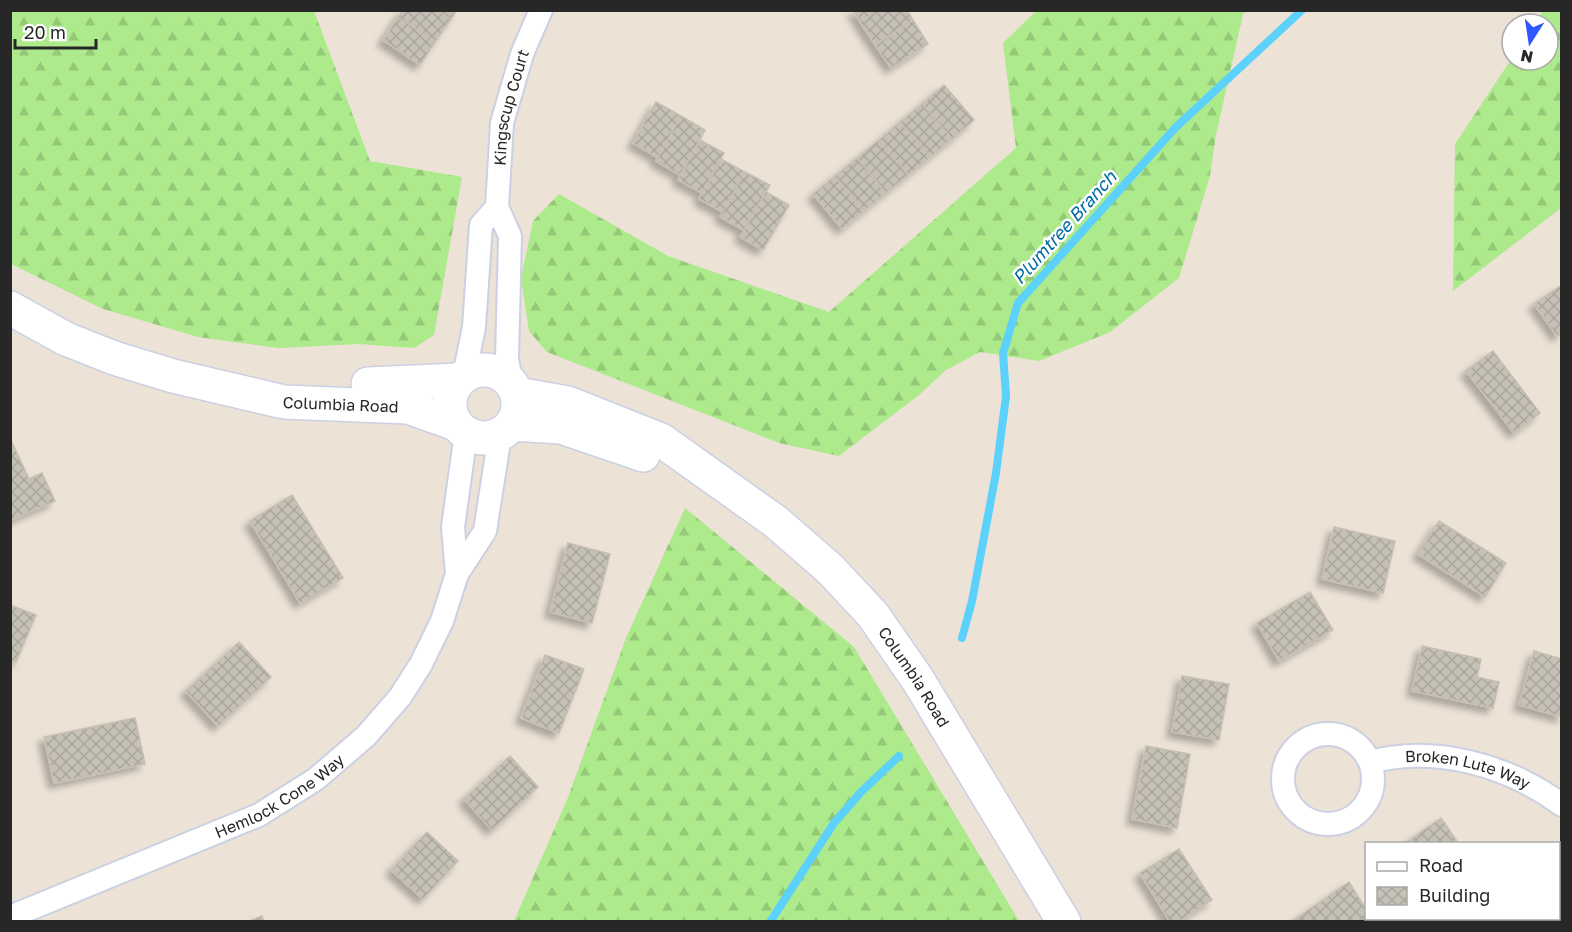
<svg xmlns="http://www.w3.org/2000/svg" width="1572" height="932" viewBox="0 0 1572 932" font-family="'Golos Text',sans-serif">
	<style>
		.forest { fill: url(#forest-firs) }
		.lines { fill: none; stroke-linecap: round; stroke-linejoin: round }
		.stream { stroke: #5bd1fc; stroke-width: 8 }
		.building { fill: url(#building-cross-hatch); stroke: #c7bfb0; stroke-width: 1.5; filter: url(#shadow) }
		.street-casing { stroke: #cbd0e3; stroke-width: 26 }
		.secondary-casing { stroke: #cbd0e3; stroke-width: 36 }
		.street { stroke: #fff; stroke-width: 22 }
		.secondary { stroke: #fff; stroke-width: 33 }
		.labels { text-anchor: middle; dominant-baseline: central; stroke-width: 5; stroke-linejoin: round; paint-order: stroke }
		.street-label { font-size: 16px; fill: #272727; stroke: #fff }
		.water-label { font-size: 18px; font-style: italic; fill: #006ba2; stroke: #fff }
	</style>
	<defs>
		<pattern id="forest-firs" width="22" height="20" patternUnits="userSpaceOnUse" patternTransform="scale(1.5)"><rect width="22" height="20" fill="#acea8b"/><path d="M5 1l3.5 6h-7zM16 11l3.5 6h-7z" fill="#94c978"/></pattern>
		<pattern id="building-cross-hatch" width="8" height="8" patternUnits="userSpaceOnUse" patternTransform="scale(1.5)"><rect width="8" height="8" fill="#c6c1b6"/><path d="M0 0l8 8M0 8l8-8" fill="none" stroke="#aaa69c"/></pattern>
		<filter id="shadow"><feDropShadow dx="-5.5" dy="5.5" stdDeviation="3" flood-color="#0004"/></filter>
	</defs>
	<rect width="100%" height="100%" fill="#ece2d6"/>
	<g class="forest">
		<polygon points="1037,10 1246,11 1243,14 1216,135 1210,176 1179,278 1110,332 1039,361 980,352 946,370 919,395 839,456 779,443 547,352 529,331 521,278 533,221 559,194 668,256 829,312 1016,148 1003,43"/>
		<polygon points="10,11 314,11 370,161 462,177 434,335 414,348 359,344 278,348 198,337 103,309 11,264"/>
		<polygon points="1543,11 1561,11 1561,208 1453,291 1455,144 1512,58 1548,60 1548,24 1534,24"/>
		<polygon points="685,508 854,647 1019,921 514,921 567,800 626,638"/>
	</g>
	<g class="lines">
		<g class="stream">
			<polyline points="962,638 972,601 996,473 1006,396 1003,353 1018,303 1176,127 1302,10"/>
			<polyline points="770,922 834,823 861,792 899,756"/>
		</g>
	</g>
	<g class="building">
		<polygon points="403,10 438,10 451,19 435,42 398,17"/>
		<polygon points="438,10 457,10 451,19"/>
		<polygon points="853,10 878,10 860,22"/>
		<polygon points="878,10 907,10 913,20 875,45 860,22"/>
		<polygon points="398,17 435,42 420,65 383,40"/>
		<polygon points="913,20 928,44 891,68 875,45"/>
		<polygon points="944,85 974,120 952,139 922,104"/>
		<polygon points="656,102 681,116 658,158 633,143"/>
		<polygon points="922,104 952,139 930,157 900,122"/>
		<polygon points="681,116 705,130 680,175 656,161"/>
		<polygon points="900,122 930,157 908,175 879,140"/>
		<polygon points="700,140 724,153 702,193 678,180"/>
		<polygon points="879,140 908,175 886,193 857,158"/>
		<polygon points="857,158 886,193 864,211 835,176"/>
		<polygon points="721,159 745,172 723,212 699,199"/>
		<polygon points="745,172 770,185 744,230 720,217"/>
		<polygon points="835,176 864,211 842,229 813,194"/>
		<polygon points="766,192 789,205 763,250 740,237"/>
		<polygon points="1562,285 1562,333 1557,336 1534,304"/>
		<polygon points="1493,351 1540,413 1514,433 1466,371"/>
		<polygon points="10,438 29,479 42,473 55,501 10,520"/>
		<polygon points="292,495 343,578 300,603 250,521"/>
		<polygon points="1439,521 1506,563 1485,597 1418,554"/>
		<polygon points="1334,527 1395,541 1383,593 1322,579"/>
		<polygon points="568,543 610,554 592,623 550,612"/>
		<polygon points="1310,592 1333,630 1279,661 1257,623"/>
		<polygon points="10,605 36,615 16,662 10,660"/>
		<polygon points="239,642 271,677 218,726 186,691"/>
		<polygon points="1422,646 1481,659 1477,677 1499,682 1493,708 1412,691"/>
		<polygon points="1534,651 1562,659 1562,717 1519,705"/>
		<polygon points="545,655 584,669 559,733 521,718"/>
		<polygon points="1182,676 1229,684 1219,740 1172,732"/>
		<polygon points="135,718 145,764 54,783 44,737"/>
		<polygon points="1146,746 1190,754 1177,828 1132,819"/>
		<polygon points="510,756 538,787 492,830 464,799"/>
		<polygon points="1441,818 1457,841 1404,844"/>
		<polygon points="427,832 458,861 423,899 391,870"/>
		<polygon points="1179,849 1212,900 1178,922 1170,922 1140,873"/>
		<polygon points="1349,882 1366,909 1366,918 1373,919 1369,922 1291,922"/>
		<polygon points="1558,913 1562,922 1537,922 1558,918"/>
		<polygon points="262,916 264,922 248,922 250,921"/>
	</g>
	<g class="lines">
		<defs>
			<g id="street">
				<polyline points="464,376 474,327 481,225 497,207"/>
				<path id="s1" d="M511,382L507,359L510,236L497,207L502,123L522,54L541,10"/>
				<polyline points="457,574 453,527 466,433"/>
				<circle cx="1328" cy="779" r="45"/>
				<path id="s2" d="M1370,762C1435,745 1508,765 1562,805"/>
				<path id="s3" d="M10,917L259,815L316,779L366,736L400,697L421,664L442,621L457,574L485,531L500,435"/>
			</g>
			<g id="secondary">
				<path id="s4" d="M10,308L66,339L114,358L173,376L284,402L408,407L456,424"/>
				<circle cx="484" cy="404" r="34"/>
				<polyline points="368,384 459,380"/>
				<path id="s5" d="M517,394L568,403L661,440L776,522L830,569L873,615L918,680L1064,922"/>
				<polyline points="512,424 561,427 643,455"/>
			</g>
		</defs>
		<use href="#street" class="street-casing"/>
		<use href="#secondary" class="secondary-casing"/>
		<use href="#street" class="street"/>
		<use href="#secondary" class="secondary"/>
	</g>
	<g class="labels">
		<g class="street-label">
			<text stroke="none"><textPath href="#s1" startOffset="279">Kingscup Court</textPath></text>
			<text stroke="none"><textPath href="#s4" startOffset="348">Columbia Road</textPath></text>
			<text stroke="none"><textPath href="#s5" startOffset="502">Columbia Road</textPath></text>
			<text stroke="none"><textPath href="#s2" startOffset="100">Broken Lute Way</textPath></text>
			<text stroke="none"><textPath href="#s3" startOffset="296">Hemlock Cone Way</textPath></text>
		</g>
		<g class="water-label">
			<text transform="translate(1064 227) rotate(-48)">Plumtree Branch</text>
		</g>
	</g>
	<rect width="1572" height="932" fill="none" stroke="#272727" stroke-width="24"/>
	<rect x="1365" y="842" width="195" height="78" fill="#ffffff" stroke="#a9a9a9" stroke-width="1.5"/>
	<rect x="1377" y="862" width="30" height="9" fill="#ffffff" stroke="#a9a9a9" stroke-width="1.5"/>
	<text x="1419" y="872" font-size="18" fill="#272727">Road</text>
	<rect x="1377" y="887" width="30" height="18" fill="url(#building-cross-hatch)" stroke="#a9a9a9" stroke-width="1.5"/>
	<text x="1419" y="902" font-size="18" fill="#272727">Building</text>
	<g transform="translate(1530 42) rotate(192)"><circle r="28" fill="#ffffff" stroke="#a9a9a9" stroke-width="1.5"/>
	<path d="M0-4.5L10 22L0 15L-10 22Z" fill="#3057ff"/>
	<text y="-9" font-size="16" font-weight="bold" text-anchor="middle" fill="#272727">N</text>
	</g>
	<path d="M15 39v9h81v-9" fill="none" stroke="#272727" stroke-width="3"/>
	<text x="24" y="39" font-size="18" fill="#272727" stroke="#ffffff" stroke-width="4.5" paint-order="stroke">20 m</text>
</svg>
